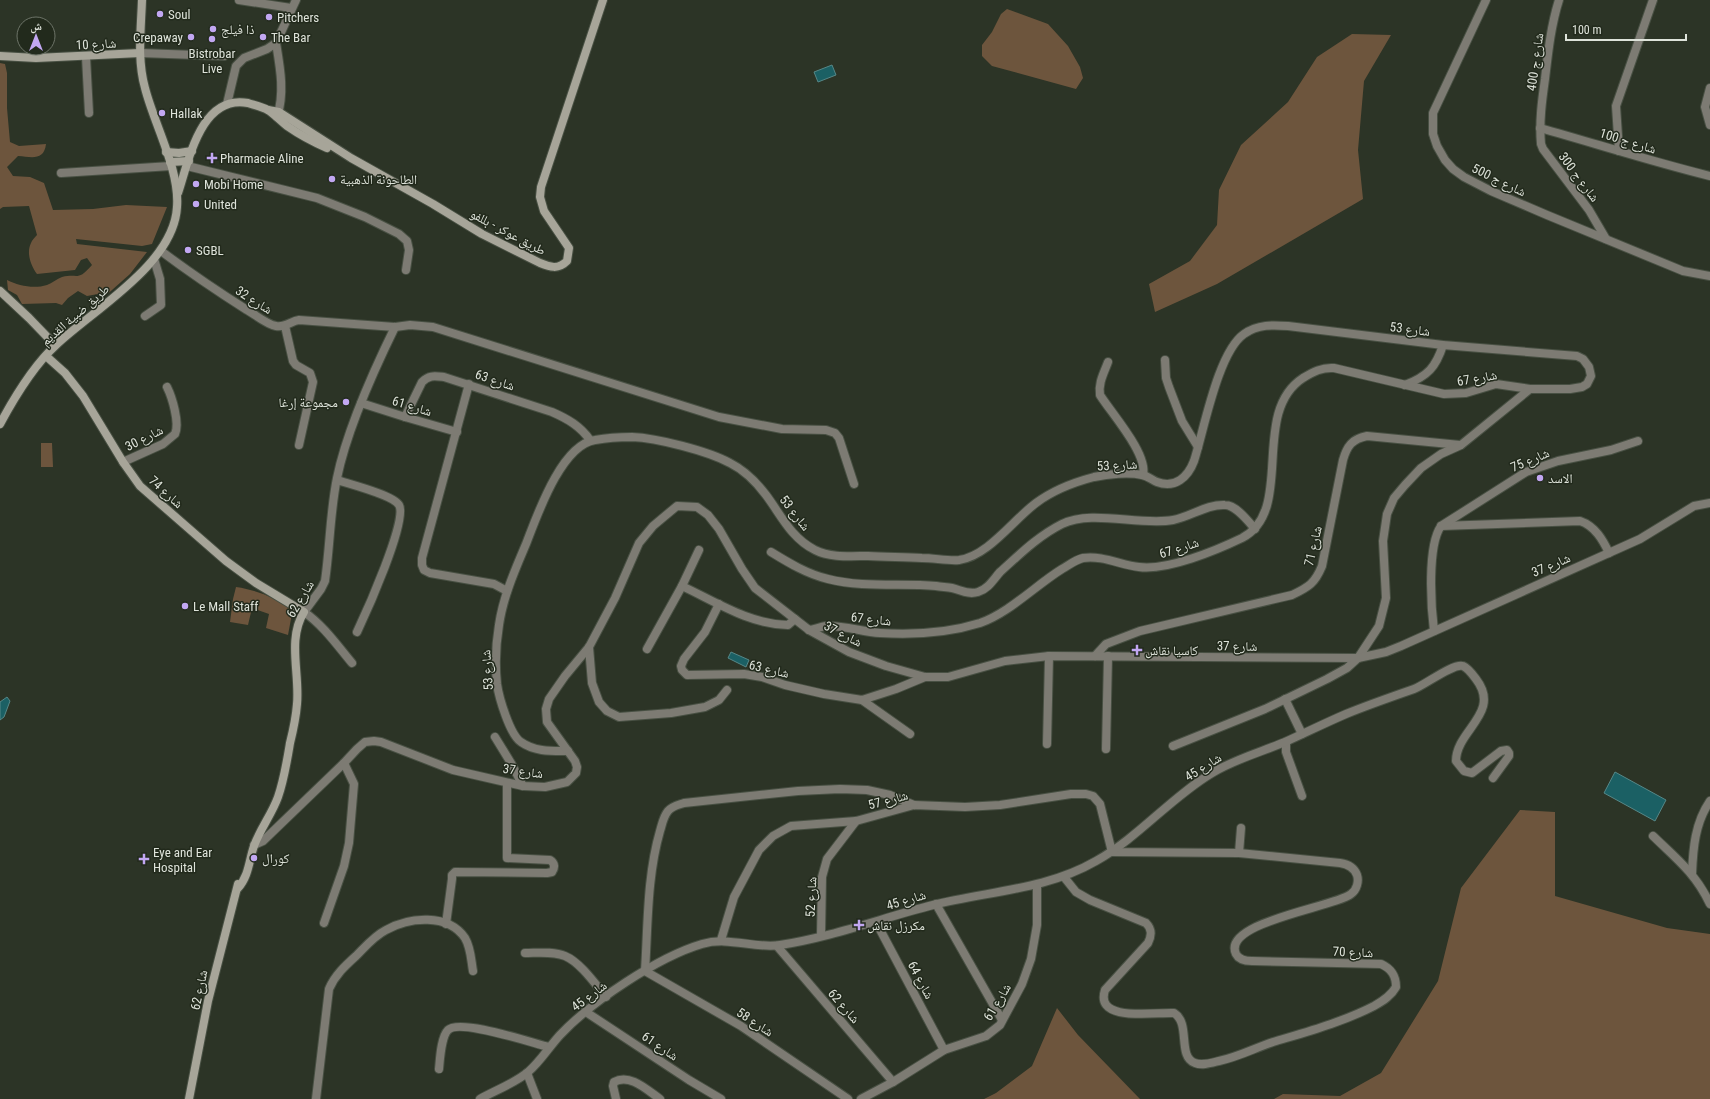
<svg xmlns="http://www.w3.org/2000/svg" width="1710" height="1099" viewBox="0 0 1710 1099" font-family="'Roboto Condensed','Noto Naskh Arabic',sans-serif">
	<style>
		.green { fill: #6d553d }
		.water { fill: #1b6064; stroke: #568787 }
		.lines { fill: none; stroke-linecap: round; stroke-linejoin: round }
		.street-casing { stroke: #485043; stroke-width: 10 }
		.secondary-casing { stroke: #485043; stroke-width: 10 }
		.street { stroke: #7d7b73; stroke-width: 8 }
		.secondary { stroke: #a7a599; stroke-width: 8 }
		.poi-dot { fill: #c2a7f2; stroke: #222a1c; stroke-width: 1.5 }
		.labels { text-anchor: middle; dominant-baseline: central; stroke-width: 3; stroke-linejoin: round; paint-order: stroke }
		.poi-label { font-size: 13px; fill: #dee3da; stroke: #222a1c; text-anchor: start }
		.street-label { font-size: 13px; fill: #dee3da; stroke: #222a1c }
	</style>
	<rect width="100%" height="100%" fill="#2c3426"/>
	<g class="green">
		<polygon points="1007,9 1048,24 1068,46 1080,67 1083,78 1076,89 992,66 982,56 982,45 992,32 1001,14"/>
		<polygon points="1352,34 1391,35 1364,81 1358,150 1363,199 1217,284 1155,312 1149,284 1190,261 1217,225 1219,190 1241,145 1288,102 1317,57"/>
		<path d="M0,63L5,64L7,73V108L10,142L19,146L46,144C44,161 32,157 18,156L7,167L13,176L30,177L44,183L53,210L93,209L126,205L167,207L152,244L142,246L76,239L77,244L147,252L130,274L103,298L98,294L87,296L78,291L68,298L62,305L56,303L22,304L17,295L8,290L7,280C19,286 34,289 47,285C52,283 57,279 62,277C79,273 77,282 92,265L87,258L81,260L75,270L37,274C31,266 26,253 31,243C32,240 35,237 37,235L29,206L3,207L0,209Z"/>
		<polygon points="41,443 52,443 53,467 41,467"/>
		<path d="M236,587C257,590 274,598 293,608L288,635L266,628L269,614L252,608L248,625L230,622L233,599Z"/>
		<polygon points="1520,810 1555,812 1555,896 1667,928 1710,934 1710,1099 1274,1099 1283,1094 1340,1096 1381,1073 1438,981 1461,888"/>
		<polygon points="1057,1008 1078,1035 1140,1099 984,1099 996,1093 1032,1066"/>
	</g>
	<g class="water">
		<polygon points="832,65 836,75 818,82 814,72"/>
		<polygon points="731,652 749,660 746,667 728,658"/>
		<polygon points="7,697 10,701 4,717 0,720 0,702"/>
		<polygon points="1615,772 1666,800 1655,821 1604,793"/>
	</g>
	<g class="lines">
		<defs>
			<g id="street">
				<polyline points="239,0 291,8"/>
				<polyline points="1486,0 1433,113 1433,134 1437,146 1445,160 1453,169 1464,177 1491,191 1547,215 1683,271 1710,276"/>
				<path d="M1559,0C1551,25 1548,53 1545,79C1542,100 1539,122 1541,144L1543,149L1589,210L1606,239"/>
				<path d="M276,43C280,67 285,93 277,117"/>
				<polyline points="140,53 224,56"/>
				<polyline points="86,57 89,113"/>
				<polyline points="1710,88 1705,107 1710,125"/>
				<polyline points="227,104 236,66 244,58 267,49 276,43 296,0"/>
				<path d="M1540,128C1597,144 1653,162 1710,176"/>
				<polyline points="1619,151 1616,106 1653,0"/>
				<polyline points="187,166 317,198 365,217 399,234 407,241 409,250 406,270"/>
				<polyline points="61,173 171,166"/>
				<path d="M161,251C189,272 217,291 247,310C256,315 266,324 276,326C285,328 291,321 299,320L395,327L410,325L433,327L719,417L782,429L826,430L835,433L839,438L854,484"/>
				<polyline points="145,316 161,305 160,279 154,259"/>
				<polyline points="285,326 293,361 296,365 310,373 313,382 299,445"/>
				<polyline points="1165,360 1166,378 1169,387 1182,421 1198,447"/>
				<path d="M1108,362C1104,373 1098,383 1100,395C1112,414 1148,454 1143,475"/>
				<polyline points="469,384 422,558 422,565 424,570 430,573 494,584 507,591"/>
				<path d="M1405,385C1428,376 1436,367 1443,345"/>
				<polyline points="361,403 405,417 457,432"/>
				<path d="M405,417L422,382C429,375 434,376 444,377L552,412C568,419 580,426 590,440"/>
				<path d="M123,462L163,444L175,434C180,423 172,397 167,387"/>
				<path d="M337,480C349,484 393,495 399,505C408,520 366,613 357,632"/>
				<path d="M1441,526L1580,521C1595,526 1603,540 1609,553"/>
				<path d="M771,552C789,563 807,574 828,579C863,588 901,583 936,586C941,587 947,587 952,588C961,590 968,595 978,592C988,589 993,580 1000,572C1019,555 1038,536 1062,524C1092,509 1139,526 1173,520C1190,517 1207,504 1225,505C1236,505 1248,521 1255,529"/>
				<path d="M682,586C716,602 749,624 788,625L795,619"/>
				<polyline points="719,604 705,632 684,659 681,666 682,670 687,675 744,674 762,677 785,685 824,694 862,700 896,689 925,677"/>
				<path d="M809,630C815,629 820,627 826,626C844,625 862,632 880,633C913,635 948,633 980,623C1009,613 1036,585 1062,569C1069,565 1075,560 1083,558C1102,555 1121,565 1139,567C1167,571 1217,550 1242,538C1296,510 1249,413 1303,378C1313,372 1322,367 1334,368L1444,394L1466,393L1496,384L1530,389"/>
				<path d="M1434,631C1431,607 1427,546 1441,526L1526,472L1558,461L1611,450L1638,441"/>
				<polyline points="589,647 592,683 599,702 607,711 619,717 671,713 705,707 719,700 727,690"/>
				<polyline points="647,649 682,586 699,550"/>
				<path d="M1095,656L1106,644L1140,631L1292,595C1309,587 1315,583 1322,566L1343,460C1347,446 1352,439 1367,436L1460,445"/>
				<path d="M352,663C337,645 323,625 304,612L321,589L325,581C330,547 330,512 337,478C347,429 373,372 395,327"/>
				<polyline points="1285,699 1302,734"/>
				<polyline points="862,700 910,734"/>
				<polyline points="495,737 511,763 523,786"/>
				<polyline points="1286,742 1286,752 1302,796"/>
				<polyline points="1047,744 1049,656"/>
				<polyline points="1106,749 1108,656"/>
				<path d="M568,751C552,751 535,752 521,742C510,735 499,698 497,684C495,665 496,643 499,625C503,597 515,570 526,544C537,516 561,445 595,440C606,438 620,437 632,437C657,438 708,451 730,463C744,470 757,483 766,495C781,515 791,538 815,550C830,558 852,556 868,556C886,557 904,557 922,558C934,558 948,561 959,560C988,556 1013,520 1036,503C1052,491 1075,482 1094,477C1108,474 1129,472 1142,475C1148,476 1152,480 1157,482C1175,489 1188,477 1194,461C1204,430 1218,352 1244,334C1258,324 1273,325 1288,326L1443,345L1577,356L1583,359L1589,367L1591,376L1587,384L1582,387L1570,389H1530L1461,445L1441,454L1421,468L1405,485L1394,498L1387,514L1383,541L1386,598L1379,626L1358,658L1347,668L1327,679L1265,709L1173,746"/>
				<path d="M1653,836C1677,859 1696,874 1710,904"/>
				<polyline points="254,845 263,841 344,763 357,749 365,742 374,741 381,742 453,770 523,786 545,787 567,782 576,773 577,767 575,761 547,722 546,709 549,699 565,676 589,647 615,598 639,543 653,526 677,506 697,507 708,515 719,529 742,569 755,588 809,630 849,652 886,666 925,677 948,677 1005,661 1049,656 1358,658 1386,652 1401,646 1640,539 1694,506 1710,503"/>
				<polyline points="1239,853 1241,828"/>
				<path d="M1692,874C1693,848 1695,823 1710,801"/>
				<polyline points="936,904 1002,1020"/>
				<polyline points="876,922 944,1050"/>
				<polyline points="324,923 344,866 349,843 354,784 344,763"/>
				<path d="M446,924L452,879V875L455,872L547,873L552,872C555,868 555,863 550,860L507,858V783"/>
				<polyline points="821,936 822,877 827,859 856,821"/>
				<path d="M721,940L734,897L759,850L773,836L791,826L856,821L914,805L965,807L1000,805L1071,794H1086L1093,796L1100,804L1112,852L1239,853L1340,863C1347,864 1354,867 1357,875C1359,881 1357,890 1351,894C1335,907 1221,922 1236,954C1239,960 1246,961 1252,961L1381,964C1392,969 1396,976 1396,987C1391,996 1383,1001 1374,1006C1343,1022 1306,1032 1273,1042C1255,1048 1238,1057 1219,1061C1211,1063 1202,1066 1195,1063C1177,1057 1191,1023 1174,1013C1156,1012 1094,1023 1105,990L1148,943C1152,935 1152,929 1146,923L1090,900L1076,892L1064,877"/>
				<polyline points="777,946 893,1082"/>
				<path d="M525,953C537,953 553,951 565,956C580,962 596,985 606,997"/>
				<polyline points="586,1012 689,1080 721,1099"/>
				<path d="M439,1069C440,1059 441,1037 448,1030C459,1018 532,1043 549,1047"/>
				<polyline points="527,1073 537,1099"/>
				<path d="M316,1099L329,989C335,975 345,966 356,956C365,947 374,936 386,930C409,917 448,913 465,938C471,948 471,960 473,971"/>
				<path d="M480,1099C494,1091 517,1082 528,1072C540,1062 549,1047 560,1035C591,1002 658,957 702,944C729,936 754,949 780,945C832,937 882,918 933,905C988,891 1046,890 1096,861C1139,837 1170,798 1212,773C1235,759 1261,752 1285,742C1305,733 1325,723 1346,714C1368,705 1391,697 1414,689C1425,685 1453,663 1463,666C1468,668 1473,675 1476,679C1502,713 1456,730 1456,761L1464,771L1472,773L1501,751L1507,750L1509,753V756L1493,778"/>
				<path d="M616,1099L613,1086L614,1082C630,1073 647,1090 660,1099"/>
				<path d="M848,1099L741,1026L645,971C648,924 647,876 660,831C662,825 663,817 668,811C672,806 678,805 684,803L798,791L840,789L867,790L890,795L914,805"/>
				<polyline points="861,1099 893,1082 944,1050 986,1036 1000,1025 1022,984 1031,959 1037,925 1037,885"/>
			</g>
			<g id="secondary">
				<polyline points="0,56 36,58 140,53"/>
				<path d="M268,110L279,112L351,158L433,204L482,234L540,263C550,267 558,270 567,261L569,248L544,211L540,197L541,187L603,0"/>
				<polyline points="166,152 179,153 192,151"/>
				<polyline points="170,162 189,161"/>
				<path d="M178,193C189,160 201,94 248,103C254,105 262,107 268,110C275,115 281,121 287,126C300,135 313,142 327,148"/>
				<polyline points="0,291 29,318 55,345"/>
				<path d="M46,356L65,373L83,396L123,462L140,486L226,561L256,583L304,612C287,639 300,674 297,704C296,717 293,731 290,743C287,761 284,780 278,797C272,814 260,829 254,846C249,860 249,876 238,888"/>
				<path d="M0,424C14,398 34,365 56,345C94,309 174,264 177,207C180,170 154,124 145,88C137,60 141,29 142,0"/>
				<polyline points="189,1099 208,1001 238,884"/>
			</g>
		</defs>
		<use href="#street" class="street-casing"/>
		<use href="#secondary" class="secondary-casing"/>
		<use href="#street" class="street"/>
		<use href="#secondary" class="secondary"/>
	</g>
	<g class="poi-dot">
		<circle cx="160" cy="14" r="4"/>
		<circle cx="269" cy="17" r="4"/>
		<circle cx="213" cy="29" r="4"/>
		<circle cx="191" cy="37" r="4"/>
		<circle cx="263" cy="37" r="4"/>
		<circle cx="212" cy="39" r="4"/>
		<circle cx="162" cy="113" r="4"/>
		<path d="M210 152h4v4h4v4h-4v4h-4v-4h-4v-4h4z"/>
		<circle cx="332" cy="179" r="4"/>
		<circle cx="196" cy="184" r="4"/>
		<circle cx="196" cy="204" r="4"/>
		<circle cx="188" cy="250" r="4"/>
		<circle cx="346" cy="402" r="4"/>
		<circle cx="1540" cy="478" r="4"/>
		<circle cx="185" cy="606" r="4"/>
		<path d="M1135 644h4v4h4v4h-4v4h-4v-4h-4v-4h4z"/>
		<circle cx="254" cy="858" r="4"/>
		<path d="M142 853h4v4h4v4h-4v4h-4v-4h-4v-4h4z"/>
		<path d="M857 919h4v4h4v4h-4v4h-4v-4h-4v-4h4z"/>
	</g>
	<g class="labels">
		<g class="poi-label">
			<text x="168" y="14">Soul</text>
			<text x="277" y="17">Pitchers</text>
			<text x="221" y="29">ذا فيلج</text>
			<text x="183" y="37" text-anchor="end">Crepaway</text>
			<text x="271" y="37">The Bar</text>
			<text x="212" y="53" text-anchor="middle">Bistrobar<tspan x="212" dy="15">Live</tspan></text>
			<text x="170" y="113">Hallak</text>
			<text x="220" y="158">Pharmacie Aline</text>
			<text x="340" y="179">الطاحونة الذهبية</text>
			<text x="204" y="184">Mobi Home</text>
			<text x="204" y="204">United</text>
			<text x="196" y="250">SGBL</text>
			<text x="338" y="402" text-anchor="end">مجموعة إرغا</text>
			<text x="1548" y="478">الاسد</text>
			<text x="193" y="606">Le Mall Staff</text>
			<text x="1145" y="650">كاسيا نقاش</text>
			<text x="153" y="852">Eye and Ear<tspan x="153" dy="15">Hospital</tspan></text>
			<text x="262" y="858">كورال</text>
			<text x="867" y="925">مكرزل نقاش</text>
		</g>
		<g class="street-label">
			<text transform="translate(96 44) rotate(-3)">شارع 10</text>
			<text transform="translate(1535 62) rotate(-82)">شارع ج 400</text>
			<text transform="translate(1628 141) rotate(17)">شارع ج 100</text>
			<text transform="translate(1579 177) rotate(53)">شارع ج 300</text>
			<text transform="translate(1499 180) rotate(26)">شارع ج 500</text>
			<text transform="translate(508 232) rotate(28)">طريق عوكر - بللفو</text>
			<text transform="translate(254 300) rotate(32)">شارع 32</text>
			<text transform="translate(75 315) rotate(-41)">طريق ضبية القديم</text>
			<text transform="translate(1410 329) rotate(7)">شارع 53</text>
			<text transform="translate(1477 378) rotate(-10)">شارع 67</text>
			<text transform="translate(495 380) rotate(18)">شارع 63</text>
			<text transform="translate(412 406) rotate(17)">شارع 61</text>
			<text transform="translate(144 438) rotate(-27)">شارع 30</text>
			<text transform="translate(1530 460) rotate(-23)">شارع 75</text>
			<text transform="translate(1117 465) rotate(-3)">شارع 53</text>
			<text transform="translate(166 492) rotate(42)">شارع 74</text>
			<text transform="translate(795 513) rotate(52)">شارع 53</text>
			<text transform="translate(1313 546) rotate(-77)">شارع 71</text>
			<text transform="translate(1179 548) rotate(-18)">شارع 67</text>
			<text transform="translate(1551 565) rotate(-23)">شارع 37</text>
			<text transform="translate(300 599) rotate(-59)">شارع 62</text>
			<text transform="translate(871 619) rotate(6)">شارع 67</text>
			<text transform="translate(843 634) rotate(27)">شارع 37</text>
			<text transform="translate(1237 646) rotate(1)">شارع 37</text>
			<text transform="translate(769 669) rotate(13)">شارع 63</text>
			<text transform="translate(487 670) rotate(-94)">شارع 53</text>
			<text transform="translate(1203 767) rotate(-32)">شارع 45</text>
			<text transform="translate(523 771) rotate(8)">شارع 37</text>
			<text transform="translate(888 800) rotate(-15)">شارع 57</text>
			<text transform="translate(811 897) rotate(-87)">شارع 52</text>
			<text transform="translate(906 900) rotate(-17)">شارع 45</text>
			<text transform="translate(1353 952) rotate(2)">شارع 70</text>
			<text transform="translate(921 980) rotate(62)">شارع 64</text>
			<text transform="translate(199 990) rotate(-78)">شارع 62</text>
			<text transform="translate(589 996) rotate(-37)">شارع 45</text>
			<text transform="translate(997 1002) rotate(-59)">شارع 61</text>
			<text transform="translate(844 1006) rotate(49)">شارع 62</text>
			<text transform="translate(755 1022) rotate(33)">شارع 58</text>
			<text transform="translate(660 1046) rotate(34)">شارع 61</text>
		</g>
	</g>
	<g transform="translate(36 36)"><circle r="19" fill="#222a1c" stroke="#6d7468"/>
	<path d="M0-3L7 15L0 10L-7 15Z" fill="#c2a7f2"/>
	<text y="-6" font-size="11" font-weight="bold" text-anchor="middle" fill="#dee3da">ش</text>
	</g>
	<path d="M1566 34v6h120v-6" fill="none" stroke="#dee3da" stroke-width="2"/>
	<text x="1572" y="34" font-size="12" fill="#dee3da" stroke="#222a1c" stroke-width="3" paint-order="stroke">100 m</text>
</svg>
